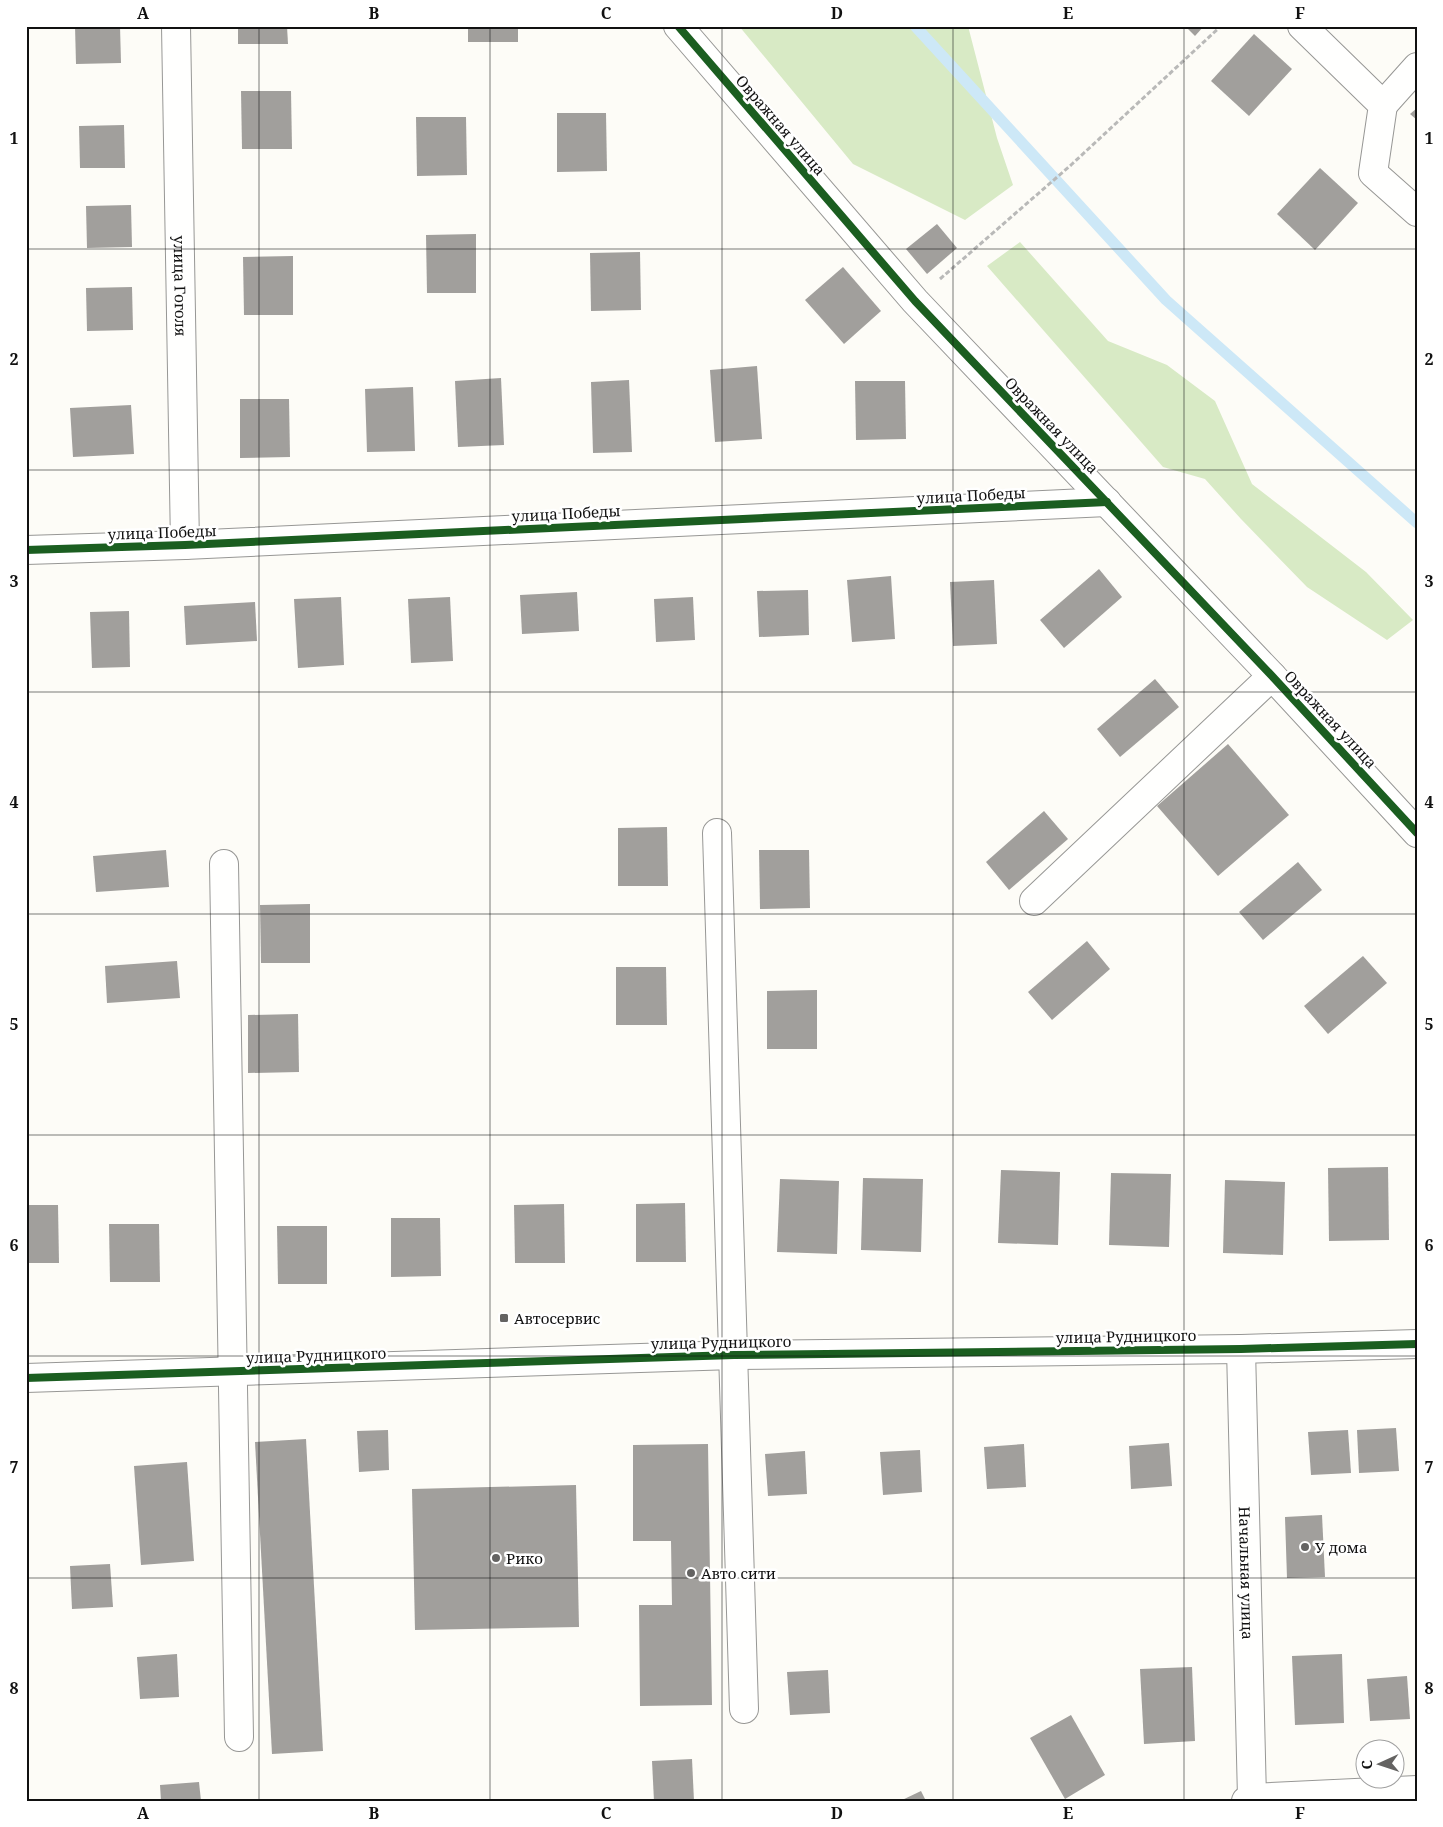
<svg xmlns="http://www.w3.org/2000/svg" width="1443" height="1827" viewBox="0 0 1443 1827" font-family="'Noto Serif',serif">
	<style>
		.forest { fill: #d8eac5 }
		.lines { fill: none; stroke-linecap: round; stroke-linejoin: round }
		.stream { stroke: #cde8f7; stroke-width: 11 }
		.building { fill: #a19f9c }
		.minor-casing { stroke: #979795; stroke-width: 30 }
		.path { stroke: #b9b9b8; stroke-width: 3; stroke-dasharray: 5 2.5; stroke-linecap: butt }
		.minor { stroke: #fffffe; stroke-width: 28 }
		.cycleway-casing { stroke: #fff; stroke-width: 11 }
		.cycleway { stroke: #1b5e20; stroke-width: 8 }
		.grid { fill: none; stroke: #111; stroke-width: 1; stroke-opacity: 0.55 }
		.poi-dot { fill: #646362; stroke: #fff; stroke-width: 2 }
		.labels { text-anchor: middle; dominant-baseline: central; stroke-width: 5; stroke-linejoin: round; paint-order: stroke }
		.street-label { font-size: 15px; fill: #111; stroke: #fff }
		.poi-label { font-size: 15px; fill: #111; stroke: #fff; text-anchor: start }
		.neatline { fill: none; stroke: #111; stroke-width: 2 }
		.grid-label { font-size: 16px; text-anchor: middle; font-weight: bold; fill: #111 }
	</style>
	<rect width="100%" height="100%" fill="#fdfcf7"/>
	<g class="forest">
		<polygon points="739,26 968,26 997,138 1013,185 965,220 853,164"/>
		<polygon points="1020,242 1108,341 1167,365 1215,401 1252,484 1366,572 1413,620 1387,640 1307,587 1241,519 1205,479 1163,467 987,266"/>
	</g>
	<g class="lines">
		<polyline class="stream" points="915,26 1166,300 1417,523"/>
	</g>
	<g class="building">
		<polygon points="75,26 120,26 121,63 76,64"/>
		<polygon points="238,26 287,26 288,44 238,44"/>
		<rect x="468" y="26" width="50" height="16"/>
		<polygon points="1185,26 1204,26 1195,36"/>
		<polygon points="1254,34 1292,69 1249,116 1211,81"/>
		<polygon points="241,91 291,91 292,149 242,149"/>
		<polygon points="1417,108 1417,120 1410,114"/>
		<polygon points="557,113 606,113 607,171 557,172"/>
		<polygon points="416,117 466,117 467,175 417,176"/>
		<polygon points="124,125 125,168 80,168 79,126"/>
		<polygon points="1320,168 1358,203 1315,250 1277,214"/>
		<polygon points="131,205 132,247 87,248 86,206"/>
		<polygon points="937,224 957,248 927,274 906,249"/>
		<polygon points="476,234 476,293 427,293 426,235"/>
		<polygon points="640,252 641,310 591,311 590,253"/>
		<polygon points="293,256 293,315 244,315 243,257"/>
		<polygon points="843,267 881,311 844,344 805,300"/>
		<polygon points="132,287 133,330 87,331 86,288"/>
		<polygon points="757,366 762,439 715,442 710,370"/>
		<polygon points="501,378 504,445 458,447 455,381"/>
		<polygon points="629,380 632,452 593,453 591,382"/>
		<polygon points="855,381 905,381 906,439 856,440"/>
		<polygon points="413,387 415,451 367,452 365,389"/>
		<polygon points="240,399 289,399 290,457 240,458"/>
		<polygon points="131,405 134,454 73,457 70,408"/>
		<polygon points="1099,569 1122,597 1064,648 1040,620"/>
		<polygon points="891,576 895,639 852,642 847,580"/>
		<polygon points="994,580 997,644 953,646 950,582"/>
		<polygon points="808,590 809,635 759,637 757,591"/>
		<polygon points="577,592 579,631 522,634 520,595"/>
		<polygon points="341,597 344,665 298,668 294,599"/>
		<polygon points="450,597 453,661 411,663 408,599"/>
		<polygon points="693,597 695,640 656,642 654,599"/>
		<polygon points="255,602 257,641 186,645 184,606"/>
		<polygon points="129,611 130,667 92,668 90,612"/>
		<polygon points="26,639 28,639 29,676 26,676"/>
		<polygon points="1155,679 1179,707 1120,757 1097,729"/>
		<polygon points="1228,744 1289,815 1218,876 1157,806"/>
		<polygon points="1044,811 1068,839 1009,890 986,862"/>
		<polygon points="667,827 668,886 618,886 618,828"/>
		<polygon points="166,850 169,887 96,892 93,856"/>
		<polygon points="759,850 809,850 810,908 760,909"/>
		<polygon points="1298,862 1322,890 1263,940 1239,912"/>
		<polygon points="310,904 310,963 261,963 260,905"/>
		<polygon points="1087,941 1110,969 1052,1020 1028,992"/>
		<polygon points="1363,956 1387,983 1328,1034 1304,1006"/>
		<polygon points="177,961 180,998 107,1003 105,966"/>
		<polygon points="616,967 666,967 667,1025 616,1025"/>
		<polygon points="817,990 817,1049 767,1049 767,991"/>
		<polygon points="298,1014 299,1072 248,1073 248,1015"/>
		<polygon points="1388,1167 1389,1240 1329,1241 1328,1168"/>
		<polygon points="1001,1170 1060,1172 1058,1245 998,1243"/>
		<polygon points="1111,1173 1171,1174 1169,1247 1109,1245"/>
		<polygon points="863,1178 923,1179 921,1252 861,1250"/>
		<polygon points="780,1179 839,1181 837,1254 777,1252"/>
		<polygon points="1225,1180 1285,1182 1283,1255 1223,1253"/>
		<polygon points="685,1203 686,1262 636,1262 636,1204"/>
		<polygon points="564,1204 565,1263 515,1263 514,1205"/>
		<polygon points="26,1205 58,1205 59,1263 26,1263"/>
		<polygon points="391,1218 440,1218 441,1276 391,1277"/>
		<polygon points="109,1224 159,1224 160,1282 110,1282"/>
		<polygon points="277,1226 327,1226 327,1284 278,1284"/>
		<polygon points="1396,1428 1399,1471 1359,1473 1357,1430"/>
		<polygon points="388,1430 389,1470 359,1472 357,1431"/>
		<polygon points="1348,1430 1351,1473 1311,1475 1308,1432"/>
		<polygon points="306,1439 323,1751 272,1754 255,1442"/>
		<polygon points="1169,1443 1172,1486 1131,1489 1129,1446"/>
		<polygon points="708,1444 712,1705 640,1706 639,1605 672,1605 671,1541 633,1541 633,1445"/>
		<polygon points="1024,1444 1026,1487 987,1489 984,1447"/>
		<polygon points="920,1450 922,1492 883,1495 880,1452"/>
		<polygon points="805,1451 807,1494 768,1496 765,1454"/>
		<polygon points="187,1462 194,1561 141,1565 134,1466"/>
		<polygon points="576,1485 579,1627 415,1630 412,1489"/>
		<polygon points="1322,1515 1325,1577 1287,1578 1285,1517"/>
		<polygon points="110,1564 113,1607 72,1609 70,1566"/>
		<polygon points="177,1654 179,1697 140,1699 137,1657"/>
		<polygon points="1342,1654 1344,1723 1295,1725 1292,1656"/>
		<polygon points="1192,1667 1195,1741 1144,1744 1140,1669"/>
		<polygon points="828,1670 830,1713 790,1715 787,1672"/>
		<polygon points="1407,1676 1410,1719 1370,1721 1367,1679"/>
		<polygon points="1071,1715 1105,1775 1065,1799 1030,1738"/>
		<polygon points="692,1759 694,1801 654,1801 652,1761"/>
		<polygon points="199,1782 201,1801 161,1801 160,1785"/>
		<polygon points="921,1791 926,1801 900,1801"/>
	</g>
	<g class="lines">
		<defs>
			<g id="minor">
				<path id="s1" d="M176,26L185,545"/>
				<polyline points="678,26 915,301 1272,676 1417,833"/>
				<polyline points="1302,26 1383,105 1373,173 1417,212"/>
				<polyline points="1383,105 1417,67"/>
				<polyline points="26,550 185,545 1107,502"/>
				<polyline points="717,833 744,1709"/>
				<polyline points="224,864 239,1737"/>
				<polyline points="1034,901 1272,676"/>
				<path id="s2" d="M1241,1349L1252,1798"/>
				<polyline points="26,1378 734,1355 1241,1349 1417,1344"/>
				<polyline points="1246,1801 1252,1798 1417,1790"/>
			</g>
		</defs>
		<use href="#minor" class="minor-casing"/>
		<polyline class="path" points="940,279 1071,165 1221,26"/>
		<use href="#minor" class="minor"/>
		<defs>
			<g id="cycleway">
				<polyline points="678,26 915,301 1272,676 1417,833"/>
				<polyline points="26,550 185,545 1107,502"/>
				<polyline points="26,1378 734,1355 1241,1349 1417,1344"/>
			</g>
		</defs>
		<use href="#cycleway" class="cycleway-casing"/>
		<use href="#cycleway" class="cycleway"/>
	</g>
	<path class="grid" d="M259,26V1801M490,26V1801M722,26V1801M953,26V1801M1184,26V1801M26,249H1417M26,470H1417M26,692H1417M26,914H1417M26,1135H1417M26,1356H1417M26,1578H1417"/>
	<g class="poi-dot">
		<rect x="499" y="1313" width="10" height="10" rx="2.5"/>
		<circle cx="1305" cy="1547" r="5"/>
		<circle cx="496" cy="1558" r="5"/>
		<circle cx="691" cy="1573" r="5"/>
	</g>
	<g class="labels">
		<g class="street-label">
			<text transform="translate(781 125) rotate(49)">Овражная улица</text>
			<text stroke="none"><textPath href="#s1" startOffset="260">улица Гоголя</textPath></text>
			<text transform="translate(1052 425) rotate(46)">Овражная улица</text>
			<text transform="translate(971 495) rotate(-3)">улица Победы</text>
			<text transform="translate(566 513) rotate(-3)">улица Победы</text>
			<text transform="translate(162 532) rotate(-2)">улица Победы</text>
			<text transform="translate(1331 719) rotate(47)">Овражная улица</text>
			<text transform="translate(1126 1336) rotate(-1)">улица Рудницкого</text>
			<text transform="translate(721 1342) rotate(-1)">улица Рудницкого</text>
			<text transform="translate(316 1355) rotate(-2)">улица Рудницкого</text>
			<text stroke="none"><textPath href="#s2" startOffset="224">Начальная улица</textPath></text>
		</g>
		<g class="poi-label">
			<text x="514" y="1318">Автосервис</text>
			<text x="1315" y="1547">У дома</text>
			<text x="506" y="1558">Рико</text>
			<text x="701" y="1573">Авто сити</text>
		</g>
	</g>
	<rect width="1443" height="1827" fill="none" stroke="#ffffff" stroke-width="55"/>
	<g transform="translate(1380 1764) rotate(267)"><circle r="24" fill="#ffffff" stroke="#a0a0a0"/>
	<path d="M0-4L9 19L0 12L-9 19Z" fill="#646362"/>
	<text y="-8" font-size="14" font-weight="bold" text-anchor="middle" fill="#111111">С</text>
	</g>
	<rect x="28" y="28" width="1388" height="1772" class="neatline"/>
	<g class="grid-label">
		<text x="143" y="19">A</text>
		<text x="374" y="19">B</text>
		<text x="606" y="19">C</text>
		<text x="837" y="19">D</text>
		<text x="1068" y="19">E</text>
		<text x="1300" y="19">F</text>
		<text x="14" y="144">1</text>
		<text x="1429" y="144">1</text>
		<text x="14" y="365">2</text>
		<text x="1429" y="365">2</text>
		<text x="14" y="587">3</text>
		<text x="1429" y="587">3</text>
		<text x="14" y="808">4</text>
		<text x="1429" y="808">4</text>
		<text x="14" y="1030">5</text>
		<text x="1429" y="1030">5</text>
		<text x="14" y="1251">6</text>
		<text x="1429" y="1251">6</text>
		<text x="14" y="1473">7</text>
		<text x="1429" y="1473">7</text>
		<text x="14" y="1694">8</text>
		<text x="1429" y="1694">8</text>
		<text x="143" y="1819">A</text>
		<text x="374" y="1819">B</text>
		<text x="606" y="1819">C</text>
		<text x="837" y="1819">D</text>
		<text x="1068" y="1819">E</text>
		<text x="1300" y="1819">F</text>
	</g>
</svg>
